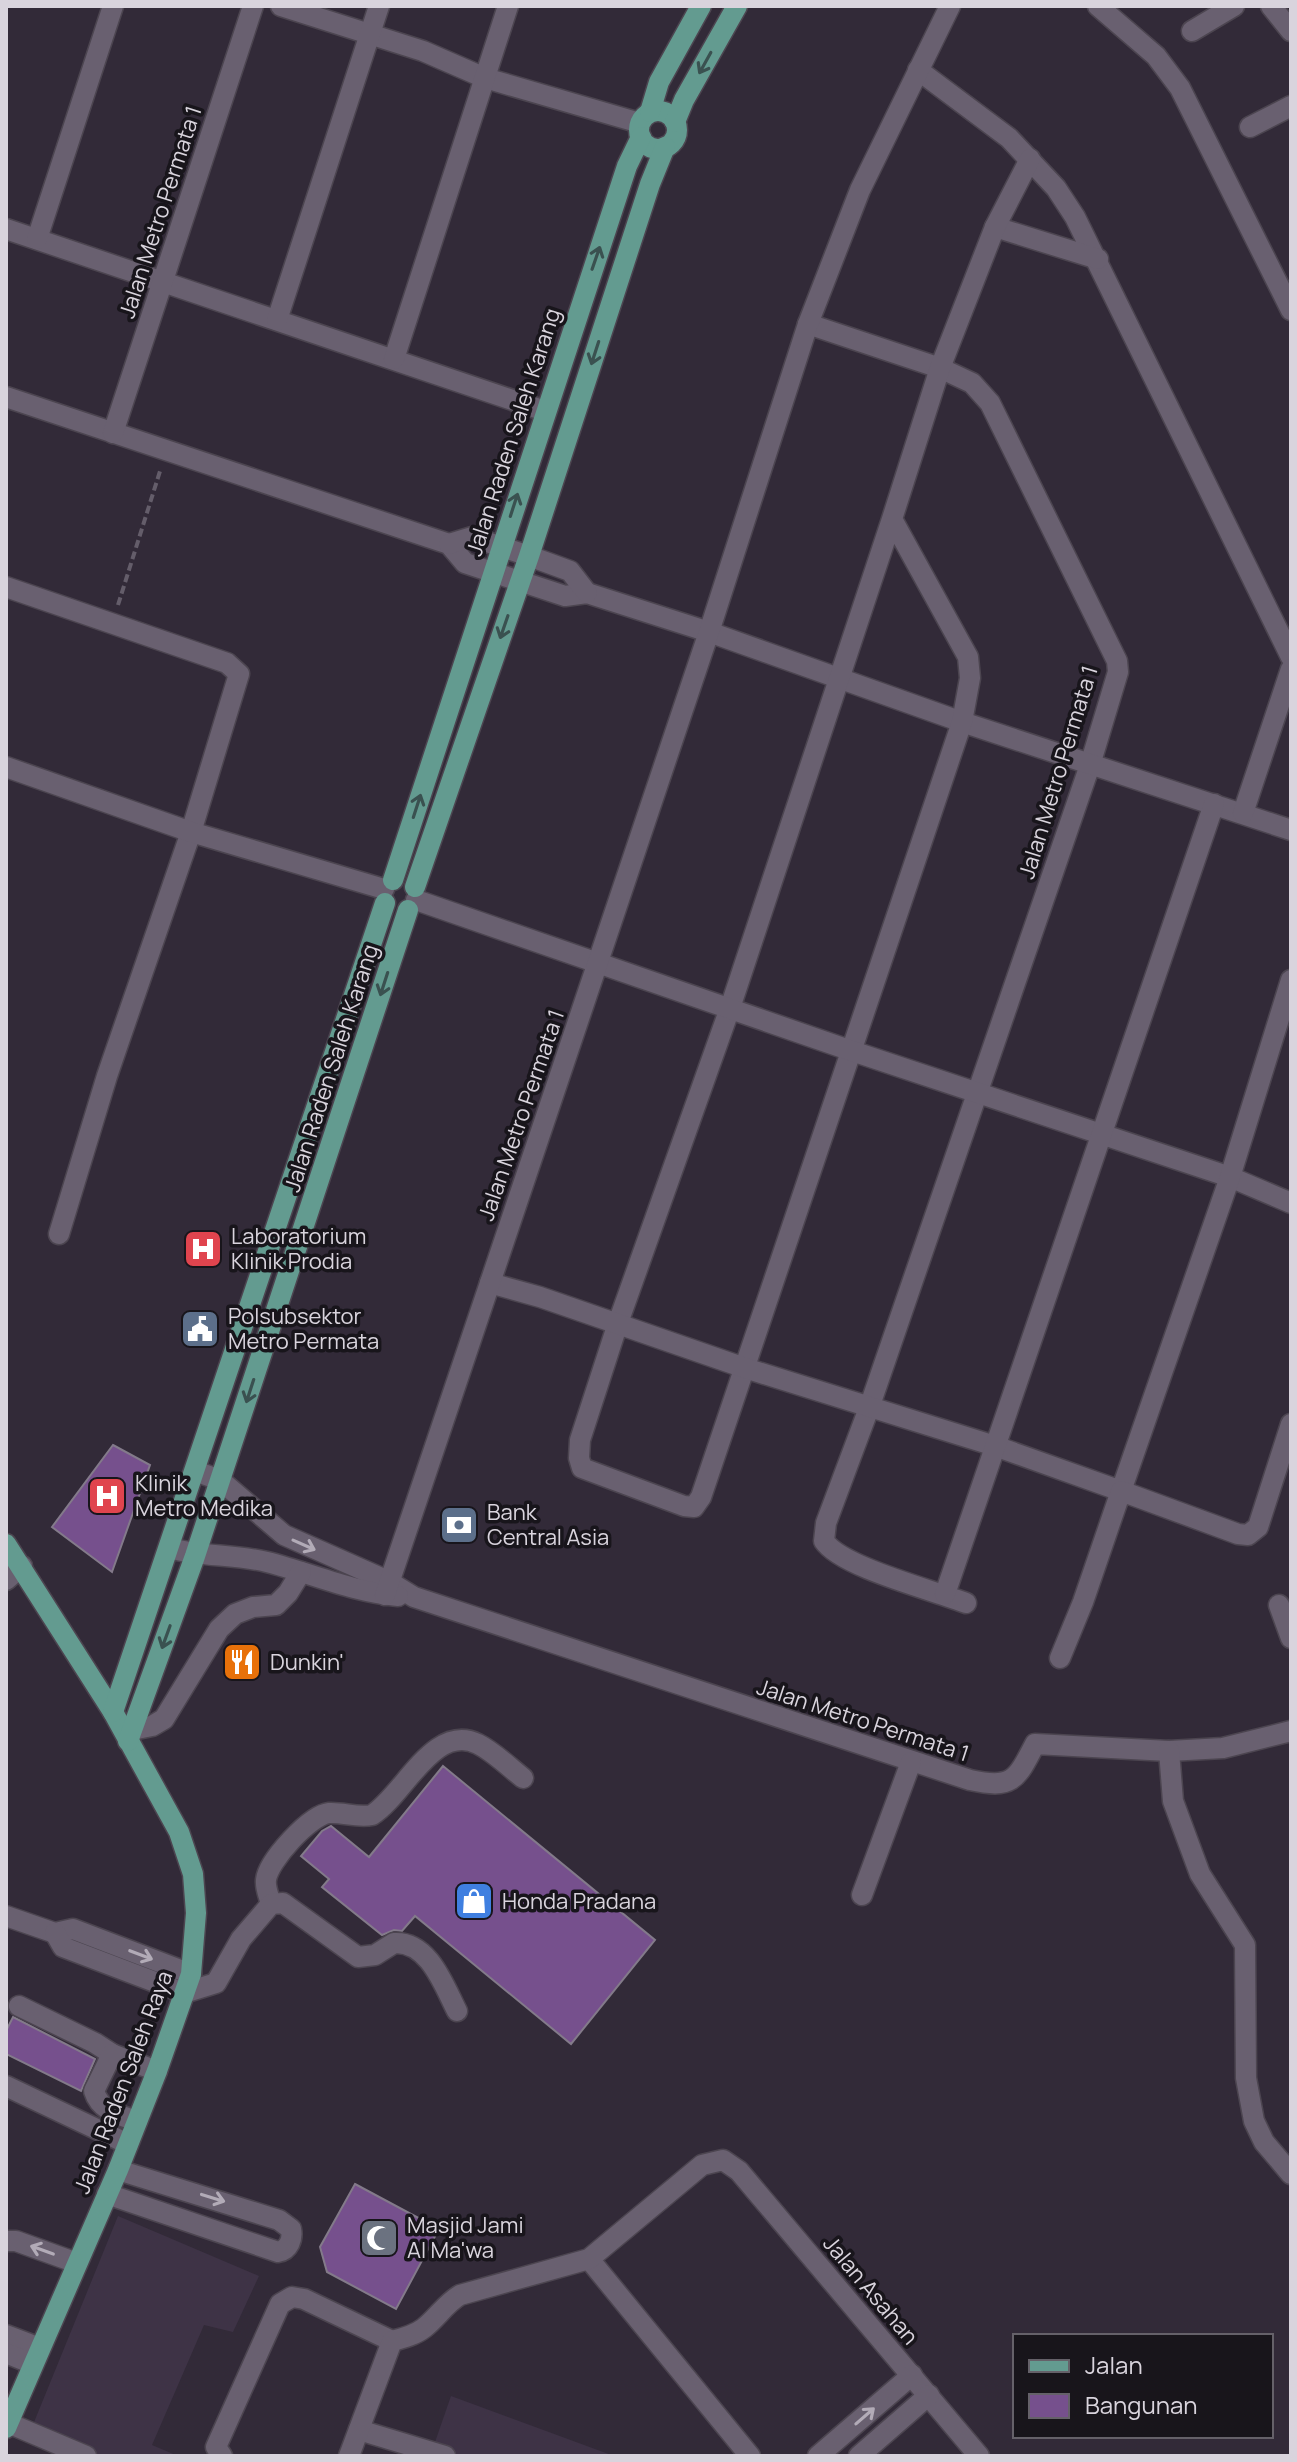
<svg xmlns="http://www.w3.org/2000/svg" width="1297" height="2462" viewBox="0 0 1297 2462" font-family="Manrope,sans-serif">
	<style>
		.built { fill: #3e3346 }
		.building { fill: #76508d; stroke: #837a8a; stroke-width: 2 }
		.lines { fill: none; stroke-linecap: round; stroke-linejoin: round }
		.minor-casing { stroke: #4c4550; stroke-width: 23 }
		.major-casing { stroke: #4c4550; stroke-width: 23 }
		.path { stroke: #645d6a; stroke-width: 4; stroke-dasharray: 8 4; stroke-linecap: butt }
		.minor { stroke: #696070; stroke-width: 20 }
		.major { stroke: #639b90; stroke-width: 20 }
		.oneway { stroke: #3a5150 }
		.oneway2 { stroke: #b2abb7 }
		.labels { text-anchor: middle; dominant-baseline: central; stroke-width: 7; stroke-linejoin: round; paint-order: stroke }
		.street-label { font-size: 22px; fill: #d9d4dd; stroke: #18151b }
		.poi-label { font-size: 22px; fill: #d9d4dd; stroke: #18151b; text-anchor: start }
	</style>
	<rect width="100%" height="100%" fill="#322a38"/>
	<g class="built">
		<polygon points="118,2216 259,2276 233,2332 204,2325 152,2445 178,2456 70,2456 28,2437"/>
		<polygon points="451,2396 614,2456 462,2456 434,2445"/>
	</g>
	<g class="building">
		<polygon points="113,1445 150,1465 112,1572 52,1527"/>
		<polygon points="443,1766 655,1940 571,2044 415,1916 402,1931 394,1930 382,1935 322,1887 329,1879 301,1856 322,1831 331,1826 369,1857"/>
		<polygon points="13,2017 95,2059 81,2091 6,2054 6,2031"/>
		<polygon points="355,2184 439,2229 396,2309 327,2272 320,2247"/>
	</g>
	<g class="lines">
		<defs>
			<g id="minor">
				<polyline points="281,6 423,51 485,78 640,123"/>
				<polyline points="1098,6 1156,56 1180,88 1291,310"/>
				<polyline points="1271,6 1291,31"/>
				<polyline points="1192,31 1234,6"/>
				<polyline points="918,70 1009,138 1056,188 1075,217 1291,657"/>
				<polyline points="1250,127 1291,106"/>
				<polyline points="995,227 1098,259"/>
				<polyline points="6,229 545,411"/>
				<polyline points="37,239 113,6"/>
				<polyline points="277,320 379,6"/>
				<path d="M808,324L940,368L972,383L990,403L1117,661L1118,672L1090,765L869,1408L826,1523L824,1541C841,1567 933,1590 966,1603"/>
				<polyline points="394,359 508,6"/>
				<polyline points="6,397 449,544 465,563 474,566 565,596 587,593 709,632 962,722 1291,830"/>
				<polyline points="113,433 253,6"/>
				<polyline points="892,519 968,657 970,678 962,722 701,1497 694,1507 684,1506 582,1468 579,1458 580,1440 618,1323 730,1008 892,519 940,368 995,227 1030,159"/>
				<polyline points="449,544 472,537 529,556 570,571 587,593"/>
				<polyline points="6,587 227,663 239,674 191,832 107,1076 59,1234"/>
				<polyline points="6,767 191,832 384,889"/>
				<polyline points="1243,813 1291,669"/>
				<polyline points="416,900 852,1051 1230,1177 1291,1203"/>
				<polyline points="490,1283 540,1297 745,1368 995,1446 1121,1491 1230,1177 1291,980"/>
				<path d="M195,1471L220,1480L284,1535L388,1581L414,1597L970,1780C1012,1789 1016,1781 1035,1744L1169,1751L1223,1748L1291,1731"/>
				<path d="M169,1548C201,1557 234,1554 267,1562C311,1573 352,1592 398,1596"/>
				<polyline points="6,1580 22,1566"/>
				<polyline points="945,1594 1214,804"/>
				<polyline points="385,1595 709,632 808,324 860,190 950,6"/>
				<polyline points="1279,1605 1291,1638"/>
				<polyline points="1060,1658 1083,1602 1121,1491 1238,1534 1248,1535 1258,1527 1291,1424"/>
				<polyline points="132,1730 152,1726 164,1719 219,1629 235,1614 253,1607 276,1605 288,1593 301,1572"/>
				<polyline points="1169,1751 1173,1801 1200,1874 1245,1945 1246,2078 1254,2121 1264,2142 1291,2174"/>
				<polyline points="862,1895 911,1762"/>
				<path d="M271,1904C269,1896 265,1888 266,1880C268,1861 310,1815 329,1813C343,1812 357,1818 372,1815C404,1795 434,1722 478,1744C494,1752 509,1767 523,1778"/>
				<polyline points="6,1916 55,1933 73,1929 191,1974"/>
				<path d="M55,1933L63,1947L184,1993L216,1983L241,1939L271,1904L283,1903L358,1957L375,1955L394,1943C429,1941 444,1986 457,2011"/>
				<polyline points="19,2006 95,2043 112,2054"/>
				<polyline points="6,2086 128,2144"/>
				<path d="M137,2121C119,2115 100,2111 94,2091L112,2054L157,2071"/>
				<path d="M107,2194L278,2252C289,2250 293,2239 291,2229L279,2220L118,2170"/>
				<polyline points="6,2241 16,2241 77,2263"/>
				<polyline points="589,2259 750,2456"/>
				<polyline points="6,2335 40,2348"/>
				<polyline points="6,2353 33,2364"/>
				<polyline points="8,2423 86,2456"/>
				<polyline points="359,2430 445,2456"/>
				<polyline points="222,2456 216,2447 280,2304 292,2297 304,2299 392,2341"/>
				<path d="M349,2456L392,2341C404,2338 415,2335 424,2328C437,2318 445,2304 460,2295L589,2259L702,2165L723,2160L739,2171L979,2456"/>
				<polyline points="818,2456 912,2375"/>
				<polyline points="859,2456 929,2395"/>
			</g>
			<g id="major">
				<circle cx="658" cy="130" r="19"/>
				<polyline points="650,112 659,82 701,6"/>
				<polyline points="675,122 684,100 737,6"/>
				<polyline points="393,880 627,166 641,137"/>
				<polyline points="415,887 529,556 650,184 665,147"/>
				<polyline points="6,1544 113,1712 179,1832 193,1874 196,1913 191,1974 157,2071 118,2170 6,2428"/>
				<polyline points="113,1712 385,903"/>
				<polyline points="128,1741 195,1556 408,910"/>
			</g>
		</defs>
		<use href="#minor" class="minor-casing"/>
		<use href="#major" class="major-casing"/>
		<polyline class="path" points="118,605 161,468"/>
		<use href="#minor" class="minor"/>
		<use href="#major" class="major"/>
	</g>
	<defs><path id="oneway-shaft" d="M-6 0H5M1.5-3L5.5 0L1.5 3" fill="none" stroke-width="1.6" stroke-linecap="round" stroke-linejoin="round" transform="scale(2)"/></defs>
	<g class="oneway">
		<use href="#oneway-shaft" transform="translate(705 63) rotate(119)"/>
		<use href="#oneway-shaft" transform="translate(596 258) rotate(-71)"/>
		<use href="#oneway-shaft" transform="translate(595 353) rotate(108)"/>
		<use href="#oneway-shaft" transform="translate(514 505) rotate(-72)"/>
		<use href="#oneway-shaft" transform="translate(504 627) rotate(109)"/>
		<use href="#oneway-shaft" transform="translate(417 806) rotate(-72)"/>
		<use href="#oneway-shaft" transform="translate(384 984) rotate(108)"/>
		<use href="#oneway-shaft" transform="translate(250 1391) rotate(108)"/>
		<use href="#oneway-shaft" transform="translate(166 1637) rotate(110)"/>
	</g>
	<g class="oneway2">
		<use href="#oneway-shaft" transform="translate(304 1545) rotate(24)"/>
		<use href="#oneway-shaft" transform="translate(141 1955) rotate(21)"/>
		<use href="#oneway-shaft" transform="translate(213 2198) rotate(17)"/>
		<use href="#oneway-shaft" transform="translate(42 2250) rotate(-160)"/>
		<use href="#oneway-shaft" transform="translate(865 2416) rotate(-41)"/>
	</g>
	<defs>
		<symbol id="hospital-square" viewBox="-11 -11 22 22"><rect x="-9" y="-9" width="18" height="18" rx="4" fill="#e0444e" stroke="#18151b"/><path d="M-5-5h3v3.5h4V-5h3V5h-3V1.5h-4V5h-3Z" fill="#fff"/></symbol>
		<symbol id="civic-square" viewBox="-11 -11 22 22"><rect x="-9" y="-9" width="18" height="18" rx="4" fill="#5c6f8a" stroke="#18151b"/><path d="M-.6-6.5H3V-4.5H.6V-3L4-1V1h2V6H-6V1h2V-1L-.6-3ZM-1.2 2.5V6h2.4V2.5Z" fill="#fff"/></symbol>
		<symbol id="bank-square" viewBox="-11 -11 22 22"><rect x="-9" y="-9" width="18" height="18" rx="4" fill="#5c6f8a" stroke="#18151b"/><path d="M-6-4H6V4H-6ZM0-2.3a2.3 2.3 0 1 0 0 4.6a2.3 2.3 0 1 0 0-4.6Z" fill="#fff"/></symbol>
		<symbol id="restaurant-square" viewBox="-11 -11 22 22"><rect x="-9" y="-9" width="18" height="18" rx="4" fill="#e8710a" stroke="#18151b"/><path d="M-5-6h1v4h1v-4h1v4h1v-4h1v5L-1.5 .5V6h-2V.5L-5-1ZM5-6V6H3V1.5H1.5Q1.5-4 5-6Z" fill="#fff"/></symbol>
		<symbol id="shop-square" viewBox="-11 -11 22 22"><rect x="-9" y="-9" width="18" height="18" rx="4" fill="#3f7fe0" stroke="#18151b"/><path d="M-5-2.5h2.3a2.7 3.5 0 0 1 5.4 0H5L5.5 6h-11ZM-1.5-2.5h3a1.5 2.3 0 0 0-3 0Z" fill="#fff"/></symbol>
		<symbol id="mosque-square" viewBox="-11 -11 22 22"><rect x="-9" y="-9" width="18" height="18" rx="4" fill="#6b7280" stroke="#18151b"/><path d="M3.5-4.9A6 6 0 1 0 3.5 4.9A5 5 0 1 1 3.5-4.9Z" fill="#fff"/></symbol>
	</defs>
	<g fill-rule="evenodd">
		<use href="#hospital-square" x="181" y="1227" width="44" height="44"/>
		<use href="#civic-square" x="178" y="1307" width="44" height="44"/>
		<use href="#hospital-square" x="85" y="1474" width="44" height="44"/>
		<use href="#bank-square" x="437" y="1503" width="44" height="44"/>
		<use href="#restaurant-square" x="220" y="1640" width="44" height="44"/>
		<use href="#shop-square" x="452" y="1879" width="44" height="44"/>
		<use href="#mosque-square" x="357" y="2216" width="44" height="44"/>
	</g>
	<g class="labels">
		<g class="street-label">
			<text transform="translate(160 212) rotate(-72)">Jalan Metro Permata 1</text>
			<text transform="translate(513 432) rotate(-72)">Jalan Raden Saleh Karang</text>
			<text transform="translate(1058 772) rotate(-73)">Jalan Metro Permata 1</text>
			<text transform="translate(331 1068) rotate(-72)">Jalan Raden Saleh Karang</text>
			<text transform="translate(521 1115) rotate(-71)">Jalan Metro Permata 1</text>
			<text transform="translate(863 1720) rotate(18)">Jalan Metro Permata 1</text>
			<text transform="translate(123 2082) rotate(-69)">Jalan Raden Saleh Raya</text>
			<text transform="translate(871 2290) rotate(50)">Jalan Asahan</text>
		</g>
		<g class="poi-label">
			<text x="231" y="1236">Laboratorium<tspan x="231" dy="25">Klinik Prodia</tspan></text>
			<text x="228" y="1316">Polsubsektor<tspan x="228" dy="25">Metro Permata</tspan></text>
			<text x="135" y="1483">Klinik<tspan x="135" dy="25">Metro Medika</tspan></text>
			<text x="487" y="1512">Bank<tspan x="487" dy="25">Central Asia</tspan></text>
			<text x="270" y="1662">Dunkin'</text>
			<text x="502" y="1901">Honda Pradana</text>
			<text x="407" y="2225">Masjid Jami<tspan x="407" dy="25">Al Ma'wa</tspan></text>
		</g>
	</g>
	<rect width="1297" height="2462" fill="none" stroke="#d9d4dd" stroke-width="16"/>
	<rect x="1013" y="2334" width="260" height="104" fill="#18151b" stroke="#656169" stroke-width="2"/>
	<rect x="1029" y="2360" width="40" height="12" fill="#639b90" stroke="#656169" stroke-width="2"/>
	<text x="1085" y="2374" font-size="24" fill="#d9d4dd">Jalan</text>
	<rect x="1029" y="2394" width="40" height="24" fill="#76508d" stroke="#656169" stroke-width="2"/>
	<text x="1085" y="2414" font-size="24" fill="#d9d4dd">Bangunan</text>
</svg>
